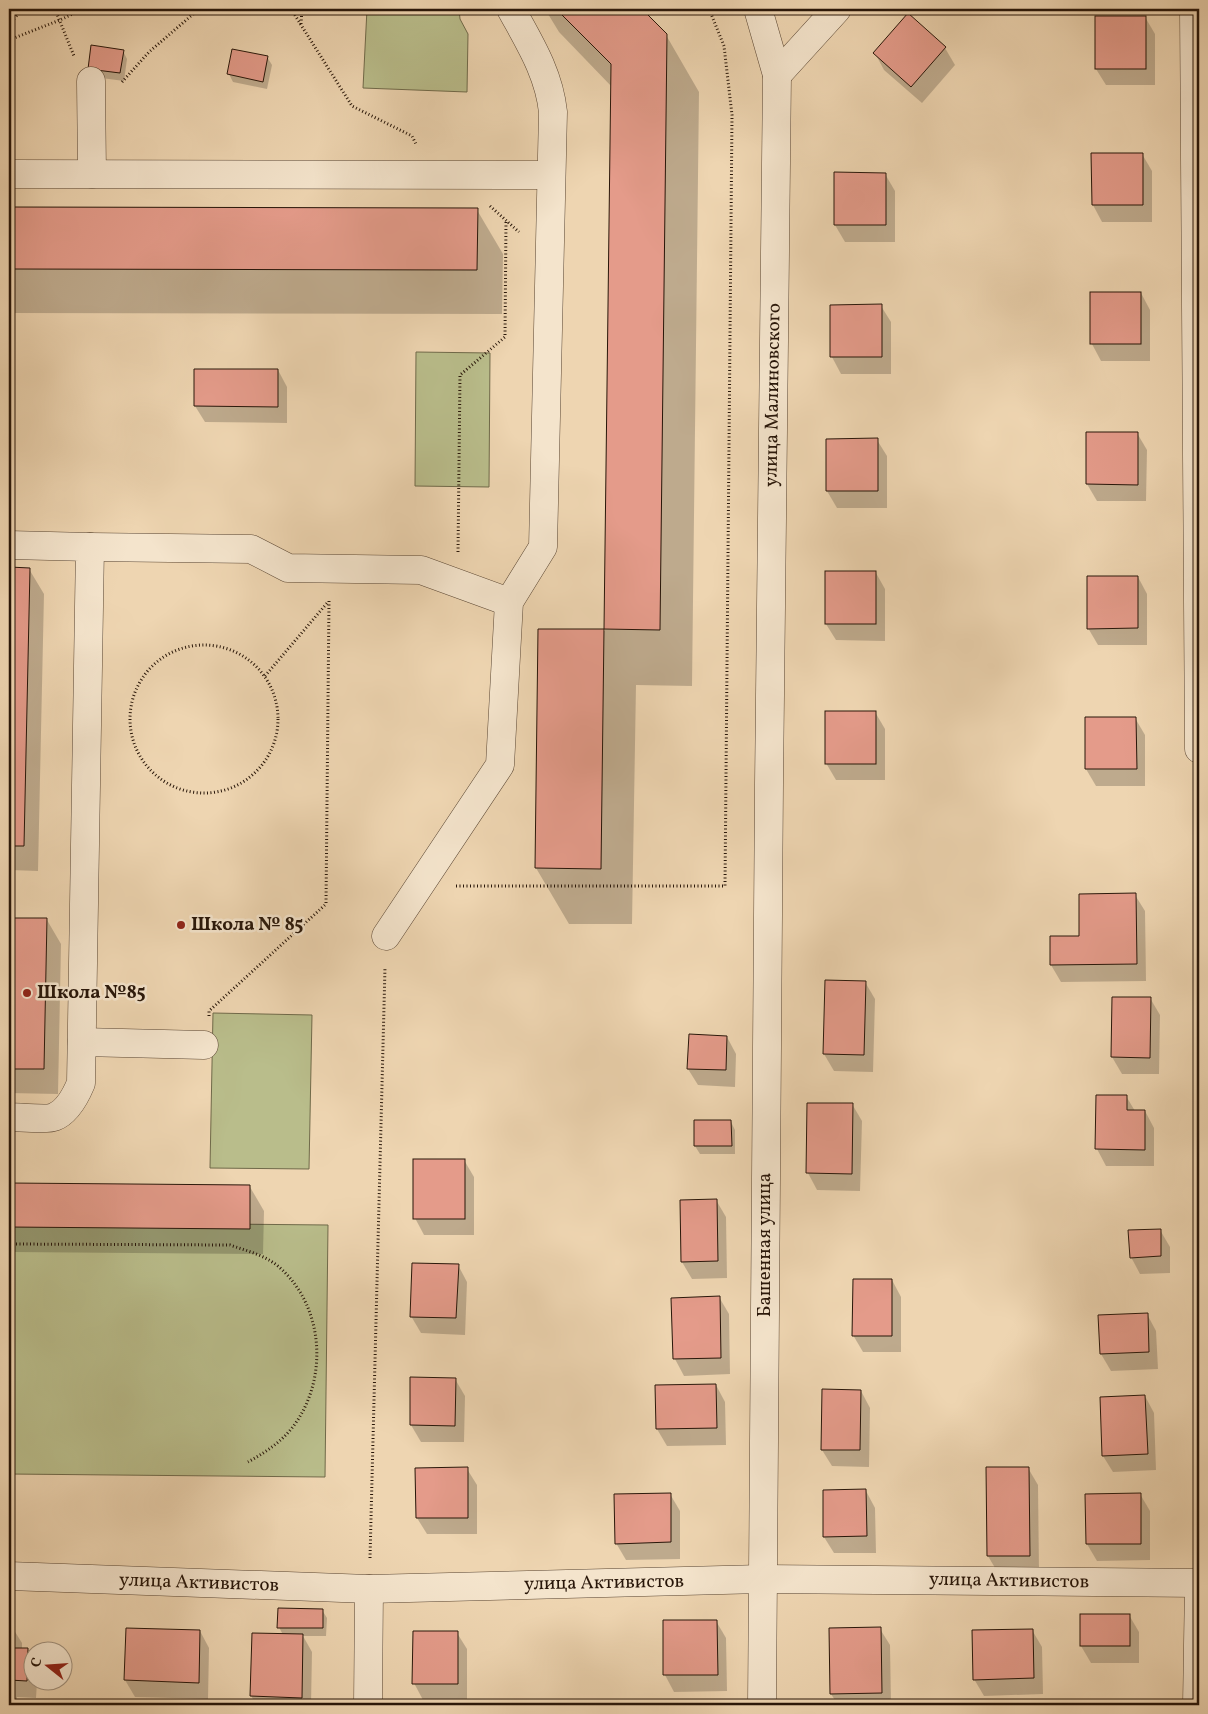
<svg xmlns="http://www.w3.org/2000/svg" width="1208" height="1714" viewBox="0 0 1208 1714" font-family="Vollkorn,serif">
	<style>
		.green { fill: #b9bd8b; stroke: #706a4a }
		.shadow { fill: #0003 }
		.building { fill: #e49b8a; stroke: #281609 }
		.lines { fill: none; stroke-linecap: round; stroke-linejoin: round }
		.minor-casing { stroke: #5a4633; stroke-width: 29 }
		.path { stroke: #281609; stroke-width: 3; stroke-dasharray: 1 2.5; stroke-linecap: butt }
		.minor { stroke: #f4e4cc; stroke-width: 28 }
		.poi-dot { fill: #8f2418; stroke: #f4e4cc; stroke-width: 2 }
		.labels { text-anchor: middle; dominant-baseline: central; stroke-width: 5; stroke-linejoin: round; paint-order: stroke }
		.street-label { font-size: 19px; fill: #281609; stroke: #f4e4cc }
		.poi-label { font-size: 19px; font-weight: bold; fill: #281609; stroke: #f4e4cc; text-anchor: start }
	</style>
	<rect width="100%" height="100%" fill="#eed5b1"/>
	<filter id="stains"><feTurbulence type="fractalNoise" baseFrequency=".004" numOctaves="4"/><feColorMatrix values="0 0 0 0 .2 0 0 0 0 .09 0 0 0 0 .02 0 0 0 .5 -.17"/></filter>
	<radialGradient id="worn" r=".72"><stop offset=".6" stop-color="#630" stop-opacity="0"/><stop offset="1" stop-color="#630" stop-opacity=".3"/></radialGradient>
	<g class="green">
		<polygon points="367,9 459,9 460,19 468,34 467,92 363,88"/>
		<polygon points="416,352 490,353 489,487 415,486"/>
		<polygon points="213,1013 312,1015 309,1169 210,1168"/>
		<polygon points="9,1222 328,1225 325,1477 9,1474"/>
	</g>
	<g class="shadow">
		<polygon points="545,9 640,9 666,35 699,92 692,686 636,685 632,924 569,924 536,868 539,630 605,631 612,87 559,32"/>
		<polygon points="1145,17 1155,34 1155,85 1106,85 1096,69"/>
		<polygon points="945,48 955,65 922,103 884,70 875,53"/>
		<polygon points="123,51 127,59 124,81 94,77 90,69"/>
		<polygon points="267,57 272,65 267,89 233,82 229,74"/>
		<polygon points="1142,154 1152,171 1152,222 1102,222 1093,205"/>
		<polygon points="885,174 895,191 895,242 845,242 835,225"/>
		<polygon points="9,208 477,210 503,254 502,314 9,313"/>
		<polygon points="1092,293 1141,293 1150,310 1150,361 1101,361 1092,344"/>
		<polygon points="832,306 881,306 891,322 891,374 841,374 832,357"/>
		<polygon points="278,370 287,387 287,423 205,422 195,406"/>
		<polygon points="1087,433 1137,433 1147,450 1146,501 1097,501 1087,484"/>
		<polygon points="827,440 877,440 887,456 887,508 837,508 827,491"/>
		<polygon points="9,569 29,569 44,594 38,871 10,870 9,919 47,920 61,944 58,1094 9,1093"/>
		<polygon points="876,573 885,589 885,641 836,640 826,624"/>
		<polygon points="1138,577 1147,594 1147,645 1098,645 1088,628"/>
		<polygon points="875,712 885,729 885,780 836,780 826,763"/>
		<polygon points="1135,718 1145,735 1145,786 1096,786 1086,769"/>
		<polygon points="1135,895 1145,911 1146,981 1061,982 1051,965 1051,938 1081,937"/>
		<polygon points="865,982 875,999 873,1072 834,1071 824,1054"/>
		<polygon points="1113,998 1150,998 1160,1015 1159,1074 1122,1074 1112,1057"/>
		<polygon points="727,1037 736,1054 735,1087 698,1085 688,1069"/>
		<polygon points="1097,1096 1126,1096 1135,1111 1145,1111 1154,1128 1154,1166 1106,1166 1097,1149"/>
		<polygon points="809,1104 852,1104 862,1121 860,1191 817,1190 808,1173"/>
		<polygon points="695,1122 731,1122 735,1130 735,1154 700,1154 695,1146"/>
		<polygon points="464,1160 474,1177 474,1235 424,1235 415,1218"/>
		<polygon points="9,1184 250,1187 264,1211 263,1254 11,1252 9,1248"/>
		<polygon points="716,1200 726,1217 727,1278 692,1279 682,1262"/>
		<polygon points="1160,1230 1170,1247 1170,1273 1140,1274 1131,1257"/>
		<polygon points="458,1265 467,1282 465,1335 421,1333 411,1316"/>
		<polygon points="892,1280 901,1297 901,1352 863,1352 853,1335"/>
		<polygon points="719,1297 729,1314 730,1374 684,1376 675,1359 673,1299"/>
		<polygon points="1147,1314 1156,1331 1158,1369 1111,1371 1101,1354 1099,1317"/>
		<polygon points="455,1379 465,1396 464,1442 421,1442 411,1425"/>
		<polygon points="716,1385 725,1402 726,1445 667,1446 657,1429"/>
		<polygon points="861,1391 870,1408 869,1467 832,1466 822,1450"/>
		<polygon points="1145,1396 1154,1413 1156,1470 1113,1472 1103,1456"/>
		<polygon points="1028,1468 1038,1485 1039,1572 998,1573 988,1556"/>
		<polygon points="467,1469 477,1485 477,1534 427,1534 417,1518"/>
		<polygon points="866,1491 875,1508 876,1553 834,1553 824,1537"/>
		<polygon points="670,1494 680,1511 680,1559 626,1560 616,1543"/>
		<polygon points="1140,1494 1150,1511 1150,1560 1097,1561 1087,1544 1087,1495"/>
		<polygon points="322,1610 327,1618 326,1636 303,1636 312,1652 311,1705 257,1705 251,1696 283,1635 279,1627"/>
		<polygon points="1129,1615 1139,1632 1139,1663 1091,1663 1081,1646"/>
		<polygon points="716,1621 726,1638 727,1691 674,1692 665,1675 664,1622"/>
		<polygon points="9,1626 12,1627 22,1643 22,1649 28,1649 32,1657 32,1682 37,1682 36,1698 17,1697 17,1704 9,1704"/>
		<polygon points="880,1629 890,1645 891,1705 838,1705 831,1694 830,1630"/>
		<polygon points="1032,1630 1042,1647 1043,1694 984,1696 974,1679"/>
		<polygon points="200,1631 209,1648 208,1699 135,1697 125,1680"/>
		<polygon points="457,1633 467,1649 467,1700 423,1700 414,1683"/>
	</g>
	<g class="building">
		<polygon points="556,9 642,9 667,34 660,630 604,629 611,64"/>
		<polygon points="908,13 946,47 911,87 873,53"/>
		<rect x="1095" y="16" width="51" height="53"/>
		<polygon points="91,45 124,50 120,73 88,69"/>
		<polygon points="232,49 268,56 263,82 227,74"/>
		<polygon points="1091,153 1143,153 1143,205 1092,205"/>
		<polygon points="834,172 886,173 886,225 834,225"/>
		<polygon points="9,207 478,208 477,270 9,269"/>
		<rect x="1090" y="292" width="51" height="52"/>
		<polygon points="882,304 882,357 830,357 830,305"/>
		<polygon points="194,369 278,369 278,407 194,406"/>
		<polygon points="1086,432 1138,432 1138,485 1086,484"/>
		<polygon points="878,438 878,491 826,491 826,439"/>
		<polygon points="9,567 30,568 24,846 9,846"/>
		<rect x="825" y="571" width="51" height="53"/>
		<polygon points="1087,576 1138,576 1138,628 1087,629"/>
		<polygon points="538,629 604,629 601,869 535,868"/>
		<rect x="825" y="711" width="51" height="53"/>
		<polygon points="1085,717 1136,717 1137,769 1085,769"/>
		<polygon points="1136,893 1137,964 1050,965 1050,936 1079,936 1079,894"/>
		<polygon points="9,918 47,918 44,1069 9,1069"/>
		<polygon points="825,980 866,981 864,1055 823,1054"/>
		<polygon points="1112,997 1151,997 1150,1058 1111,1057"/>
		<polygon points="689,1034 727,1036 726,1070 687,1069"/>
		<polygon points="1096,1095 1127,1095 1127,1110 1145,1110 1145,1150 1095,1149"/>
		<polygon points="807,1103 853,1103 852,1174 806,1173"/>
		<polygon points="694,1120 731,1120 732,1146 694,1146"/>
		<rect x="413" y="1159" width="52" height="60"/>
		<polygon points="9,1183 250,1185 250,1229 9,1227"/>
		<polygon points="717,1199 718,1261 681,1262 680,1200"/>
		<polygon points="1161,1229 1161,1256 1130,1258 1128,1230"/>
		<polygon points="412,1263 459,1264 456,1318 410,1317"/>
		<polygon points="853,1279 892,1279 892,1336 852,1336"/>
		<polygon points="720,1296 721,1358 673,1359 671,1298"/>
		<polygon points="1148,1313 1149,1352 1100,1354 1098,1315"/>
		<polygon points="410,1377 456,1378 455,1426 410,1425"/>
		<polygon points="716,1384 717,1428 656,1429 655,1385"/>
		<polygon points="822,1389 861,1390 860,1450 821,1450"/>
		<polygon points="1145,1395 1148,1454 1102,1456 1100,1397"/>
		<polygon points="468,1467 468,1518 416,1518 415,1468"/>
		<polygon points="986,1467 1029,1467 1030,1556 987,1556"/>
		<polygon points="866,1489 867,1536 823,1537 823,1490"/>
		<polygon points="671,1493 671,1542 615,1544 614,1494"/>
		<polygon points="1141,1493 1141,1544 1086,1544 1085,1494"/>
		<polygon points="278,1608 323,1609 323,1628 277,1628"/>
		<rect x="1080" y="1614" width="50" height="32"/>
		<polygon points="663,1620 717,1620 718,1675 663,1675"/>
		<polygon points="9,1625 13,1625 12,1648 28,1648 27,1681 9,1680"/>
		<polygon points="881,1627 882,1693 830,1694 829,1628"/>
		<polygon points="126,1628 200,1630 199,1683 124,1680"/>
		<polygon points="1033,1629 1034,1678 973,1680 972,1630"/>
		<polygon points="413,1631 458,1631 458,1684 412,1684"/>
		<polygon points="252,1633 303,1634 302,1698 250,1696"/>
	</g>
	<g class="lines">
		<defs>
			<g id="minor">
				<polyline points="758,9 777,75 769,784 762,1705"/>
				<polyline points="1194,9 1199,749"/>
				<polyline points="777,75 837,9"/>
				<polyline points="91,81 92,174"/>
				<polyline points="9,174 550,175"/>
				<path d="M9,545L90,547L81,1083C76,1095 67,1112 54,1117C47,1120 18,1117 9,1117"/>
				<polyline points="90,547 251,549 288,568 421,570 509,602"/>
				<path d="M386,936L500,765L509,602L543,547L553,112C549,73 529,42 511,9"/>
				<polyline points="82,1042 204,1045"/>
				<polyline points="9,1576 369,1589 762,1579 1199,1583"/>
				<polyline points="368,1705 369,1589"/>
				<polyline points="1197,1705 1199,1584"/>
			</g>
		</defs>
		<use href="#minor" class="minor-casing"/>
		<g class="path">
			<polyline points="55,9 74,56"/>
			<polyline points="291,9 352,106 412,136 416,144"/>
			<polyline points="9,24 23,9"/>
			<polyline points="301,24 302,9"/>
			<polyline points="9,40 60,20 83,9"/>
			<polyline points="122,82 149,52 199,9"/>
			<polyline points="490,206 519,232"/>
			<polyline points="458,552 460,375 505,337 506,221"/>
			<circle cx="204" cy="719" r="74"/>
			<polyline points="265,676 328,602"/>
			<polyline points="456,886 725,886 732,115 724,46 709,9"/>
			<polyline points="209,1016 209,1011 326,904 329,601"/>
			<path d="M9,1244L230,1245C247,1251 265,1255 279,1267C323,1305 329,1376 295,1424C283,1441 266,1452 248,1462"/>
			<polyline points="370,1558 385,967"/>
		</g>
		<use href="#minor" class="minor"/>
	</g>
	<g class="poi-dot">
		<circle cx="181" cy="925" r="5"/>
		<circle cx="27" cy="993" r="5"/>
	</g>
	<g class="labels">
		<g class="street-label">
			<text transform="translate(773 395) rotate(-89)">улица Малиновского</text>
			<text transform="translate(765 1245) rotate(-90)">Башенная улица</text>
			<text transform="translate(1009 1581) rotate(1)">улица Активистов</text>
			<text transform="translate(199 1583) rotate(2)">улица Активистов</text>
			<text transform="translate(604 1583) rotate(-1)">улица Активистов</text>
		</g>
		<g class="poi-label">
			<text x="191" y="925">Школа № 85</text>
			<text x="37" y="993">Школа №85</text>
		</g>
	</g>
	<rect width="1208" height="1714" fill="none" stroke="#eed5b1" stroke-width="30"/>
	<rect x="10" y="10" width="1188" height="1694" fill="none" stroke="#281609" stroke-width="2.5"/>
	<rect x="15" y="15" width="1178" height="1684" fill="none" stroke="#281609"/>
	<g transform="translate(48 1666) rotate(287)"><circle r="24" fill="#f4e4cc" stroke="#a2927e"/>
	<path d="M0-4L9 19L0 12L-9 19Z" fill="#8f2418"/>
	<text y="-8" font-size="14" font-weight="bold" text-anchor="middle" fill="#281609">С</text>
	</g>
	<rect width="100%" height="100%" filter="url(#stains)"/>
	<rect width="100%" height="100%" fill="url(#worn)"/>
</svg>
